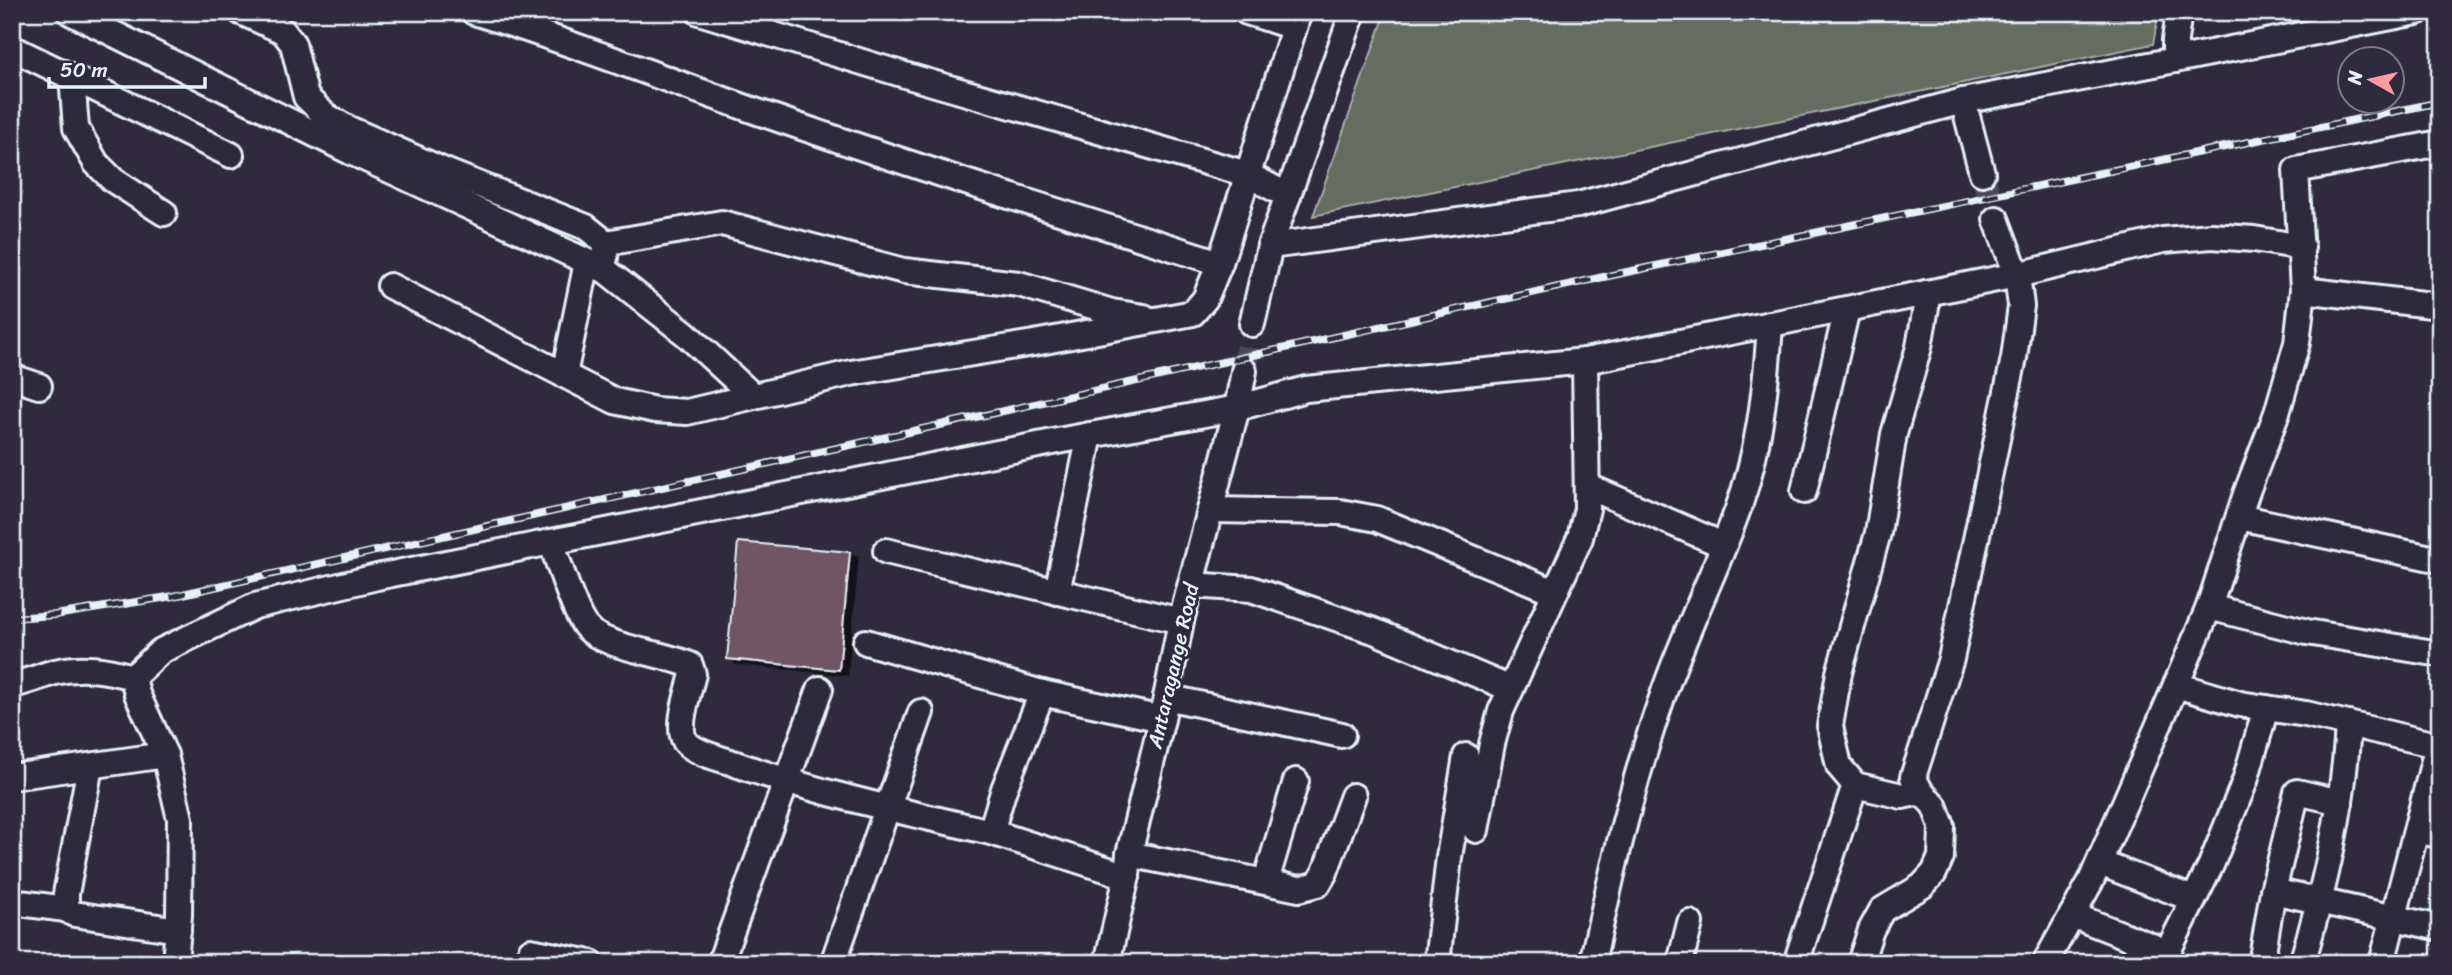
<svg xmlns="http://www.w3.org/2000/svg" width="2452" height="975" viewBox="0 0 2452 975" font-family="Sriracha,sans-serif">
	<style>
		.green { fill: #666c5f; stroke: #a7aeac; stroke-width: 2 }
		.building { fill: #6f5762; stroke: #e8f1f8; stroke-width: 2; filter: url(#shadow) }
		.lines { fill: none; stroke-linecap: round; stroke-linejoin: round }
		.minor-tunnel { stroke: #4b4859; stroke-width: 24; stroke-dasharray: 24 12; stroke-linecap: butt }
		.minor-casing { stroke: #e8f1f8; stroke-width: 30 }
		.minor { stroke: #2f2a3d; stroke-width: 24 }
		.rail-casing { stroke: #e8f1f8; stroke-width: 8 }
		.rail { stroke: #2f2a3d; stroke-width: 5; stroke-dasharray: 16; stroke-linecap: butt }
		.labels { text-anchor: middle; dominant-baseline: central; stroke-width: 6; stroke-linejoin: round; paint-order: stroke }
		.street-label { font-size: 21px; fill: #e8f1f8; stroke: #2f2a3d }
	</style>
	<defs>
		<filter id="shadow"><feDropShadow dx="8" dy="4.5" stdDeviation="0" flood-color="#0009"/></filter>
	</defs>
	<rect width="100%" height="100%" fill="#2f2a3d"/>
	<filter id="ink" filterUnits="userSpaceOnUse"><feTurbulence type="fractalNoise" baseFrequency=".0143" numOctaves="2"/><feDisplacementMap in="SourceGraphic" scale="14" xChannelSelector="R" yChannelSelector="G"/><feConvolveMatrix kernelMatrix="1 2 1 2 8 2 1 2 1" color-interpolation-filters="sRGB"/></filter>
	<g filter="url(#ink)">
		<polygon class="green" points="1386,12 2159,12 2153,44 1313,216"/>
		<polygon class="building" points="738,542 850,552 839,670 727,659"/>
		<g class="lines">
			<g class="minor-tunnel">
				<polyline points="1982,173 1996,219"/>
				<polyline points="1244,371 1252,324"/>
			</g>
			<defs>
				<g id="minor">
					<polyline points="70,12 351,152 605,270 686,334 752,395"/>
					<polyline points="241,12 283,31 293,44 306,97 326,116 349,129 447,172 586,227 606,243 605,258"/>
					<path d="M474,12C569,41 661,78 755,111C909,165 1065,214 1220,263"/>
					<polyline points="699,12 908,76 1247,174 1288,196"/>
					<polyline points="1247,12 1294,27"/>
					<polyline points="12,48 231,155"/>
					<polyline points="2175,60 2417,12"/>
					<polyline points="72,77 76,128 96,163 113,180 164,213"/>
					<polyline points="1963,101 1982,173"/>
					<polyline points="606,243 722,223 904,271 1019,284 1112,312 1144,317"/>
					<polyline points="1270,246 1578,205 1963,101 2175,60 2175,40 2179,12"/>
					<polyline points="390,286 615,401 655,410 687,412 851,373 1034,343 1193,313 1205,299 1220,263 1299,12"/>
					<polyline points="2303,290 2440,306"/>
					<polyline points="1252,324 1270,246 1353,12"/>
					<polyline points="564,375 587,262"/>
					<polyline points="12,377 39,386"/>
					<polyline points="1587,486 1723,545"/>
					<polyline points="1804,491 1847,309"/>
					<polyline points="1210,510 1340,512 1377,519 1555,592"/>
					<polyline points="2239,517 2440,560"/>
					<path d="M551,542C558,560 575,616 587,628C606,648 663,653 690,665L693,674C689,691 676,726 685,741C694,753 719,758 733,763C817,793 904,812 991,832L1004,789L1042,693L1162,719"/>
					<polyline points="886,551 1181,621"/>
					<polyline points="1191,585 1251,589 1374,631 1511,689"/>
					<polyline points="1057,592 1090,435"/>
					<polyline points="2209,607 2307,632 2440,654"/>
					<polyline points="866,642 1042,693"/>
					<path d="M12,685C27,682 41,676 55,672C82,665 107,670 133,677"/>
					<polyline points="2176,685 2240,704 2306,714 2440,746"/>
					<polyline points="1166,697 1342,735"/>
					<polyline points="90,766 66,894 66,909 74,914 178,930"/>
					<polyline points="12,777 165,755"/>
					<polyline points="1921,792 1902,796 1855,785 1839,766 1830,726 1839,673 1878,533 1894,434 1919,347 1926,307 1926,293"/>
					<polyline points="1476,830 1492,744 1501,711 1580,538 1587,509 1585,361"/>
					<polyline points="2417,831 2440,835"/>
					<polyline points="991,832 1127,876"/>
					<polyline points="1129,854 1299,889 1318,884 1325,872 1353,796"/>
					<polyline points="2100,863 2193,899"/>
					<polyline points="1266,881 1296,781"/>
					<polyline points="2273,891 2440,928"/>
					<polyline points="12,902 66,909"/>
					<polyline points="2072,915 2167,952"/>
					<polyline points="531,951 591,963"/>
					<polyline points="2262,958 2273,891 2297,792 2340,802"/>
					<polyline points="175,963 179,915 180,819 165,755 137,694 133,677 161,651 255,606 377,577 551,542 1058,441 1237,408 1306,389 1585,361 2017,275 2163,240 2212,236 2254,239 2302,247"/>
					<polyline points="720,963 820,689"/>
					<polyline points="833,963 921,712"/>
					<polyline points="1107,963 1127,876 1129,854 1162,719 1181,621 1237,408 1244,371"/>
					<polyline points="1437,963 1449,857 1466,756"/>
					<path d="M1592,963C1612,872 1632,783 1663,695C1684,634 1713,577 1735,517C1759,456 1766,389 1770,324"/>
					<polyline points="1680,963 1690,923"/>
					<polyline points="1796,963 1855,785"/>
					<polyline points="1860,963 1871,930 1882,910 1922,886 1934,873 1941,857 1942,826 1934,805 1921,792 1913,777 1951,659 2014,358 2021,306 2017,275 1996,219"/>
					<polyline points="2045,963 2091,881 2176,685 2209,607 2246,494 2277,413 2297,343 2303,290 2296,170 2440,143"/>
					<polyline points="2162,963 2211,865 2245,781 2266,708"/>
					<path d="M2302,963C2325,885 2344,805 2348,724"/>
					<polyline points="2382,963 2438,745"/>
				</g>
			</defs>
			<use href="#minor" class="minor-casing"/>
			<use href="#minor" class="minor"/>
			<defs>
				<polyline id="rail" points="12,618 55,615 174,596 1608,276 2440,102"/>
			</defs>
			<use href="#rail" class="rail-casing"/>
			<use href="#rail" class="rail"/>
		</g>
	</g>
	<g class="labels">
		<g class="street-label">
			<text transform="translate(1173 666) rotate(-77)">Antaragange Road</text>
		</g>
	</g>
	<rect width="2452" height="975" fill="none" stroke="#2f2a3d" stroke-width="42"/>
	<rect x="21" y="21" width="2410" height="933" fill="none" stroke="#e8f1f8" stroke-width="2.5" filter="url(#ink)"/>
	<g transform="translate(2371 80) rotate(278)"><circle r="33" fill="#2f2a3d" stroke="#797a88" stroke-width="2"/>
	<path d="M0-5L12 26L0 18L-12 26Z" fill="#ff9aa2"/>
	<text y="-10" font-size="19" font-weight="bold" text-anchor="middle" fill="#e8f1f8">N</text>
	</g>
	<path d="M49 77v10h156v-10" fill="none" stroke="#e8f1f8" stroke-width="3.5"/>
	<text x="60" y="77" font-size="21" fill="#e8f1f8" stroke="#2f2a3d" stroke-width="5" paint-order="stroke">50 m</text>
</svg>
